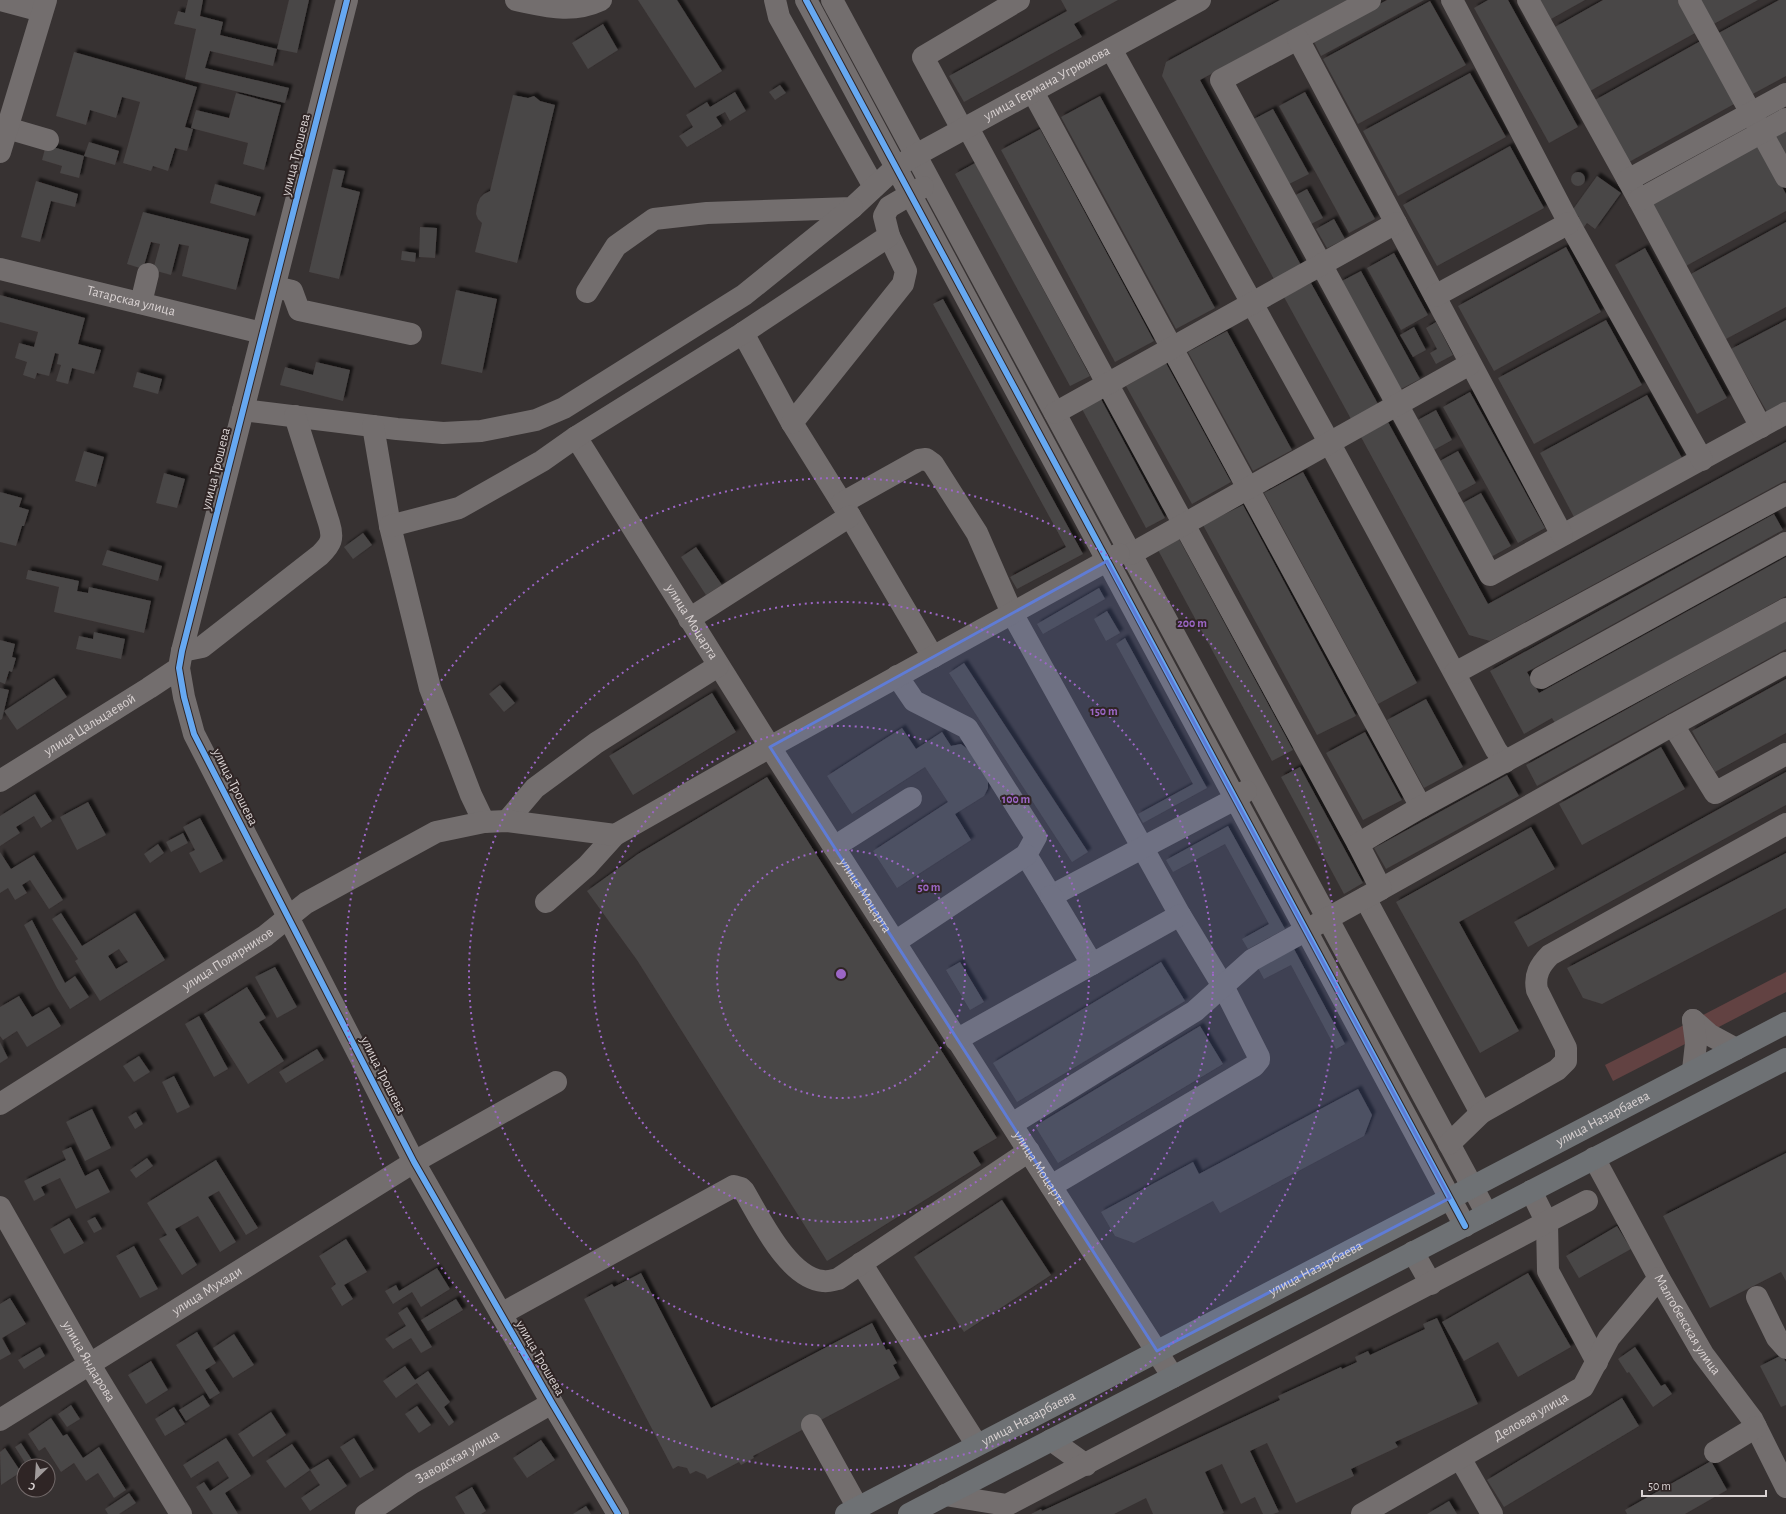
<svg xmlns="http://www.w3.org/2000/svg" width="1786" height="1514" viewBox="0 0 1786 1514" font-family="'Alegreya Sans',sans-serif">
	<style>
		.green { fill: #624242 }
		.building { fill: #4a4646; fill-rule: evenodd; filter: url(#shadow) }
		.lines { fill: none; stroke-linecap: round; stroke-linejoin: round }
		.minor { stroke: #736e6e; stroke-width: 22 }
		.major { stroke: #6e7174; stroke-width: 22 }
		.cycleway-casing { stroke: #2f2525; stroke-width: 8 }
		.cycleway { stroke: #66a8f1; stroke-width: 6 }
		.marked { fill: #5f7cd6; fill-opacity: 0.2; stroke: #5f7cd6; stroke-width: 3; stroke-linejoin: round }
		.ring { fill: none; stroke: #9c66c6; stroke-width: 2; stroke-dasharray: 2 4 }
		.labels { text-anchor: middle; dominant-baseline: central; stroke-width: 4; stroke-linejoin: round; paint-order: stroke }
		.street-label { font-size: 14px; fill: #d9d2d2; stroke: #2f2525 }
		.centre { fill: #9c66c6; stroke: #2f2525; stroke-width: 2 }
		.ring-label { font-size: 12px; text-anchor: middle; font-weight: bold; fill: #9c66c6; stroke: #2f2525; stroke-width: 4; stroke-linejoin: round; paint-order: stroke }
	</style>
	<defs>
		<filter id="shadow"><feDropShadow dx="3.5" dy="-3.5" stdDeviation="1" flood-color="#0009"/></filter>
	</defs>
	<rect width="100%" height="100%" fill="#373232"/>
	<g class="green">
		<polygon points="1786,972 1786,992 1713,1030 1703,1015"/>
		<polygon points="1684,1025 1689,1042 1613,1081 1605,1065"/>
	</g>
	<g class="building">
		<polygon points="188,0 203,0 200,16 223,22 220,35 277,49 273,66 210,51 205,68 289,88 285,103 185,79 196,29 174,24 178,11 185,13"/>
		<polygon points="289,0 309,0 297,53 277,49"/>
		<polygon points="638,0 677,0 722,71 695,88"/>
		<polygon points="1061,0 1118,0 1074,24 1082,37 964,102 949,76 1067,11"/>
		<polygon points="1280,0 1347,0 1200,80 1302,267 1275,281 1162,76 1166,62"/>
		<polygon points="1387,0 1424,0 1321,56 1313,40"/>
		<polygon points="1488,0 1508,0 1578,127 1549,143 1474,8"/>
		<polygon points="1540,0 1585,0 1551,19"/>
		<polygon points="1603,0 1681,0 1697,32 1590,91 1555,27"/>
		<polygon points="1696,0 1758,0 1710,26"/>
		<polygon points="1779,0 1786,0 1786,76 1749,96 1715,35"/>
		<polygon points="1430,1 1466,65 1358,124 1323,59"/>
		<polygon points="603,24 618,50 588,69 572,43"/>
		<polygon points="1704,39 1736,103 1629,162 1595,100"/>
		<polygon points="74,52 197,87 185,127 193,129 187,151 175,148 168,171 153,166 151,171 123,163 140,102 122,97 116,118 90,110 86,125 56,116"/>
		<polygon points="1470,73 1506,137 1398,196 1363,131"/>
		<polygon points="780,85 786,93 775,100 769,92"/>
		<polygon points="735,92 746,111 730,121 725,112 716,117 722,126 687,147 679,136 693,127 686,115 707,102 710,107"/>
		<polygon points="1305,92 1375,219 1349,233 1279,106"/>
		<polygon points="236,93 281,105 264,170 243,164 248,143 191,128 196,110 229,118"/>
		<polygon points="513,95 528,98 534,96 540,101 555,105 517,263 475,252 482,223 478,219 476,214 477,205 480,198 484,194 490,191"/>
		<polygon points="1100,96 1215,308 1176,329 1061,117"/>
		<polygon points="1273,109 1309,174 1287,185 1252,120"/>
		<polygon points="1786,127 1786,163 1771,136"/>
		<polygon points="1040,129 1154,341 1115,362 1001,150"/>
		<polygon points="89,142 119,151 115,165 84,156 79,178 60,173 62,166 42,160 46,145 84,156"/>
		<polygon points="1758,143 1786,194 1786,211 1686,266 1651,201"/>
		<polygon points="1510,146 1544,208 1437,266 1403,205"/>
		<polygon points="975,163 1090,376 1070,386 955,174"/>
		<polygon points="333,169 345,171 341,187 360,192 339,279 309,272"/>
		<circle cx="1578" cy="179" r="7"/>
		<polygon points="1597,176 1621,193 1595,229 1587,223 1584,227 1576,221 1579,217 1571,212"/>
		<polygon points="36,181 78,194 75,207 51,201 40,242 21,237"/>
		<polygon points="215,184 261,197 255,216 210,203"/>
		<polygon points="1307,189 1323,218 1309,225 1294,196"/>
		<polygon points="143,212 249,239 236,290 182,276 189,246 179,244 171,275 153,270 160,244 151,242 143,269 127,264"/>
		<polygon points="1334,219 1345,239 1327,248 1316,229"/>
		<polygon points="1786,222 1786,307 1726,339 1691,274"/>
		<polygon points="420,227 437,228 435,258 419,257"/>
		<polygon points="1566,247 1601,312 1494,371 1458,306"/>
		<polygon points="1645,248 1727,398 1697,414 1615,265"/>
		<polygon points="402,251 416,253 415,262 401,260"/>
		<polygon points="1394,253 1428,315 1401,330 1367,268"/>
		<polygon points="1361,271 1420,379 1399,390 1340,282"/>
		<polygon points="1311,283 1378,404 1351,419 1284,297"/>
		<polygon points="456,290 497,299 482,373 441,364"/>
		<polygon points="0,295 85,318 78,344 101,350 94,374 72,368 68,384 56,381 61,365 57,364 59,354 55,353 49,376 37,373 35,379 23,375 27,362 15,358 19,343 34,347 38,332 0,322"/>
		<polygon points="943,299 1083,554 1017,589 1010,577 1066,547 933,304"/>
		<polygon points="1606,320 1642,385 1534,444 1498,378"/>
		<polygon points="1786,320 1786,402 1767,412 1731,349"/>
		<polygon points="1436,322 1453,355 1436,364 1430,353 1437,349 1426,328"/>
		<polygon points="1414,327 1426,350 1413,357 1400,335"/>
		<polygon points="1227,331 1292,450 1253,471 1188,352"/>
		<polygon points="316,362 350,370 343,401 280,385 285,367 313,375"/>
		<polygon points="1166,363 1231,482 1192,504 1126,386"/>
		<polygon points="137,372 162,379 158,394 133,387"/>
		<polygon points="1470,392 1545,528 1518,543 1443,407"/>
		<polygon points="1647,395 1682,458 1574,517 1540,453"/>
		<polygon points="1101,399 1165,518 1146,528 1082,409"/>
		<polygon points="1436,410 1452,440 1432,451 1416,421"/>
		<polygon points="1388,422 1488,604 1786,442 1786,480 1490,641 1469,635 1361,437"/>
		<polygon points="84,451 104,457 96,487 75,481"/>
		<polygon points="1458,451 1476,483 1456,494 1438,462"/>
		<polygon points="1303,472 1417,683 1378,704 1264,493"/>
		<polygon points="164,473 185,479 177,508 156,503"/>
		<polygon points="0,492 22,498 19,507 29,510 24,526 22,526 16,546 0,542"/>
		<polygon points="1481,493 1511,546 1491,557 1461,504"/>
		<polygon points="1243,505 1356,716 1317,735 1203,525"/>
		<polygon points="1774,514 1783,530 1527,672 1539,693 1786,557 1786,596 1555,723 1552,718 1524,734 1490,671"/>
		<polygon points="363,533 372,545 353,559 344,547"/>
		<polygon points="1179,539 1293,750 1272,761 1158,550"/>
		<polygon points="696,547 722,585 706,595 681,557"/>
		<polygon points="107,550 162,566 158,581 102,565"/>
		<polygon points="28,570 79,581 77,591 88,593 89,587 151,601 144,633 54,612 59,587 26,579"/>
		<polygon points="1099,588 1105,599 1043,634 1037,624"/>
		<polygon points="1107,611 1120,633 1106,641 1094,619"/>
		<polygon points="1786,621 1786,649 1537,786 1526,765"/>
		<polygon points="94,632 125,639 121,659 76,649 79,636 93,639"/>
		<polygon points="1125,638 1207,788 1143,823 1138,814 1193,784 1116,644"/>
		<polygon points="0,640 15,644 12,657 16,658 12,672 9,671 5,684 0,682"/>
		<polygon points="964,663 1088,852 1072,862 949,673"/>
		<polygon points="54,678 67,697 17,730 4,711"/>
		<polygon points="1786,679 1786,733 1715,772 1692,731"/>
		<polygon points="500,685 515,703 504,712 489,694"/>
		<polygon points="0,688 9,690 2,719 0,720"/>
		<polygon points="712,693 736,732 633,795 609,756"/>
		<polygon points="1426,699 1463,767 1424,788 1387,720"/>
		<polygon points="902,728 916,749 942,732 951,746 961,744 974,754 988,778 988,788 984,796 955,814 971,840 897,888 873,851 948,802 925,767 852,814 827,776"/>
		<polygon points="1365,732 1402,800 1363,820 1326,753"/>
		<polygon points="1661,747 1685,789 1582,845 1559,804"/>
		<polygon points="1300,767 1363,883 1344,894 1281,777"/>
		<polygon points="1786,772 1786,805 1528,947 1514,922"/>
		<polygon points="1507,775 1519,796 1386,869 1374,848"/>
		<polygon points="767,777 997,1138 973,1152 981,1165 827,1261 637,960 587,891 638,854"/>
		<polygon points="35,794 52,821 41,828 34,816 16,827 20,833 0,846 0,816"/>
		<polygon points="88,802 106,835 77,850 60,817"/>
		<polygon points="200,818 223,861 200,873 189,853 195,850 183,827"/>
		<polygon points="1228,826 1285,929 1248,949 1242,939 1269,924 1225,844 1173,872 1166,860"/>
		<polygon points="1531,827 1555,869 1459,922 1519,1031 1480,1053 1396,902"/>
		<polygon points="183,833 188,843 171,852 166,842"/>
		<polygon points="158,844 164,853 150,863 144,854"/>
		<polygon points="0,852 11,869 34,855 63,900 49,909 30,880 22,885 27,893 15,900 8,888 0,893"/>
		<polygon points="1786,853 1786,908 1602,1004 1583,998 1567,968"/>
		<path d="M61,913L82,946L135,913L165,960L100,1001L75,961L78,959L52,919ZM119,949L128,962L116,969L108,956Z"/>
		<polygon points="32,920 65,983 75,976 89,997 70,1009 57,988 24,925"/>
		<polygon points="1294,949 1345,1044 1336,1049 1291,965 1264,979 1258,968"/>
		<polygon points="960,962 984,1002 970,1010 946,970"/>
		<polygon points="1161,962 1185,1001 1017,1102 993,1063"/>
		<polygon points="275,967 297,1007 277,1018 255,977"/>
		<polygon points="247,987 266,1018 259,1022 284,1061 248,1084 204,1014"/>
		<polygon points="19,996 32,1017 49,1007 61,1026 27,1047 17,1031 3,1040 0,1036 0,1007"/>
		<polygon points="199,1016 228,1069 214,1077 185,1024"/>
		<polygon points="1200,1026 1223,1064 1058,1163 1035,1126"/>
		<polygon points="0,1042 8,1058 0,1063"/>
		<polygon points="317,1049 324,1060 286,1083 279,1072"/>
		<polygon points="139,1056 150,1072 134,1082 123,1066"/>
		<polygon points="174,1076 190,1107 177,1113 162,1082"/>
		<polygon points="1358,1089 1372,1115 1364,1136 1220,1213 1213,1201 1134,1243 1115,1236 1101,1212 1193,1162 1199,1174"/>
		<polygon points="92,1109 111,1148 85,1161 66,1122"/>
		<polygon points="136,1112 143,1124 135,1129 128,1117"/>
		<polygon points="71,1147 85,1176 98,1169 110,1192 76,1209 60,1178 41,1187 45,1195 34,1201 24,1181 66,1160 62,1151"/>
		<polygon points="1786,1153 1786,1281 1781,1272 1710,1308 1663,1216"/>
		<polygon points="147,1158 153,1166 136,1178 130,1170"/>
		<polygon points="216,1160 258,1228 246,1235 219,1191 208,1197 236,1242 220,1252 198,1216 175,1229 197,1265 182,1275 159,1239 167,1235 147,1203"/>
		<polygon points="1002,1200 1051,1275 964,1332 914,1257"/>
		<polygon points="95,1217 102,1229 94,1233 87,1221"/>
		<polygon points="69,1218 84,1243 64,1254 50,1229"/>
		<polygon points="1617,1226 1631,1249 1579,1278 1566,1256"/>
		<polygon points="346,1239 367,1272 344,1285 353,1299 342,1306 331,1288 336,1284 319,1256"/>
		<polygon points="134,1246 158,1289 140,1298 116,1256"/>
		<polygon points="437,1268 450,1289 421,1307 412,1292 393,1304 385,1291 396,1285 399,1291"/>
		<polygon points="641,1273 711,1408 872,1323 886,1350 889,1349 897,1363 893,1365 900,1378 753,1456 754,1458 741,1465 739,1462 707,1479 705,1475 696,1471 690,1474 687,1468 678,1466 673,1469 584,1299 612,1284 614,1287"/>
		<polygon points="1528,1273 1571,1347 1518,1377 1498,1342 1464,1361 1442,1322"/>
		<polygon points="10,1298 26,1324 2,1338 11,1354 0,1360 0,1304"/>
		<polygon points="456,1299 463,1310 428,1331 421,1320"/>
		<polygon points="407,1307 432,1347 421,1353 411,1338 393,1349 385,1339 406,1326 398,1313"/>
		<polygon points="1437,1318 1478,1404 1395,1442 1398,1447 1351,1469 1354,1476 1296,1503 1267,1443 1250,1451 1279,1512 1273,1514 1263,1514 1255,1497 1241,1504 1222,1464 1205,1472 1224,1513 1221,1514 1153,1514 1146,1498 1114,1514 1031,1514 1041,1509 1042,1511 1280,1400 1278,1396 1341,1367 1342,1369 1357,1362 1355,1357 1368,1351 1370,1355 1425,1329 1423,1324"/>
		<polygon points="197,1332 216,1363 205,1370 220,1393 210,1399 176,1345"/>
		<polygon points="234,1334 254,1365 233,1378 213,1348"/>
		<polygon points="40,1347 45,1356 24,1369 18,1360"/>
		<polygon points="1635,1347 1661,1386 1665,1384 1672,1394 1653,1407 1629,1372 1627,1373 1618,1359"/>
		<polygon points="1782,1355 1786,1362 1786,1405 1781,1407 1760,1366"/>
		<polygon points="151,1361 168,1390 146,1404 128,1375"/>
		<polygon points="405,1366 415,1380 428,1371 450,1402 444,1407 454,1422 449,1426 417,1383 396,1398 383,1381"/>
		<polygon points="203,1395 210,1406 186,1421 179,1410"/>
		<polygon points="1622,1398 1639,1426 1504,1507 1487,1480"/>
		<polygon points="71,1405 80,1419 67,1427 58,1414"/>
		<polygon points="417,1406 431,1425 419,1433 405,1414"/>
		<polygon points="174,1407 185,1424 165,1436 155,1419"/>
		<polygon points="271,1412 286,1435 253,1457 238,1434"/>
		<polygon points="51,1418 63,1436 67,1434 83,1458 99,1447 126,1490 114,1498 98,1473 86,1481 74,1463 61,1472 45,1447 39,1451 28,1434"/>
		<polygon points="226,1438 251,1476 225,1493 238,1514 213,1514 196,1487 204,1482 210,1491 229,1478 218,1461 191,1478 183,1465"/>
		<polygon points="354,1438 374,1470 360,1478 340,1447"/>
		<polygon points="541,1440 555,1460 527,1478 513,1458"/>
		<polygon points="21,1443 36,1466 27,1466 15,1447"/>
		<polygon points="292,1444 310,1470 285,1488 266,1461"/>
		<polygon points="5,1448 21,1472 1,1485 0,1452"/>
		<polygon points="328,1459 347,1486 310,1511 301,1498 320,1485 310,1470"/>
		<polygon points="1711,1461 1727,1490 1685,1514 1627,1514 1625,1510"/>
		<polygon points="472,1487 486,1511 481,1514 465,1514 455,1497"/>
		<polygon points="129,1493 136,1503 119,1514 108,1514 105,1509"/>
		<polygon points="1449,1501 1457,1514 1427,1514"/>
		<polygon points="586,1506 591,1514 573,1514"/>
	</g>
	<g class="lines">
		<g class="minor">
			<polyline points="0,0 42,11"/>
			<polyline points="347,0 182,651 179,668 184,697 194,734 414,1162 552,1403 618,1514"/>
			<path d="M516,0C546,6 571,14 601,0"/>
			<polyline points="775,0 779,17 874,187"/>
			<polyline points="806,0 1465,1226"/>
			<polyline points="832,0 1487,1214"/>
			<polyline points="1370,0 1221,80 1490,575 1786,413"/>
			<polyline points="1452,0 1569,223 1702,460"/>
			<polyline points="1528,0 1639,200 1761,427"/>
			<polyline points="1689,0 1786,177"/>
			<polyline points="1298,39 1562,535"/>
			<polyline points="1111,49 1329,442 1496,750 1505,762"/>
			<polyline points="1033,92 1421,807"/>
			<polyline points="967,126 1358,844"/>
			<polyline points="7,128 48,140"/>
			<polyline points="962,129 923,57 1019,0"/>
			<polyline points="0,152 46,0"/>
			<polyline points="1628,180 1786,94"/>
			<polyline points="1639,200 1786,119"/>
			<path id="s1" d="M0,269L262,333"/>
			<polyline points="275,287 292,291 299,310 411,334"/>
			<path id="s2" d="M587,292L616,246L654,219L707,213L852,208L895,168L916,155L1200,0"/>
			<polyline points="1435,296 1569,223"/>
			<polyline points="141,303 148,274"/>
			<polyline points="743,333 792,423 850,516 933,657"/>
			<polyline points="243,410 397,429 443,433 481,431 536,420 564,408 744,295 852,208"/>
			<polyline points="1055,413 1396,223"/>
			<polyline points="792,423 903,284 906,271 889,236"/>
			<polyline points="373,426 390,526 430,688 471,795 484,822"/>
			<path id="s3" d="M576,437L770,747L1173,1377"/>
			<polyline points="842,503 919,460 926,459 933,464 977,533 1012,613 1180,915 1223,986 1259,1057 1259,1060 1254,1066 1051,1186"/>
			<polyline points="390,526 459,508 542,461 576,437 743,333 889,236 884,216 889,207 923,187"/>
			<polyline points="1131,554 1470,364"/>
			<polyline points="689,619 850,516"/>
			<path d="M182,651L202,647L320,555C331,544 334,539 329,523L295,416"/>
			<polyline points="1455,673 1786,494"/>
			<polyline points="897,676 914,701 967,728 1036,837 1026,855 1051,896 1235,799 1246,791"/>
			<polyline points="1541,678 1786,543"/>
			<polyline points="1673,725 1715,793 1786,754"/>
			<path id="s4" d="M0,781L149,688L179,668"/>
			<polyline points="507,821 535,788 596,743 718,666"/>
			<polyline points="834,847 911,798"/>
			<polyline points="1381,889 1673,725 1786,663"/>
			<polyline points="1051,896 1092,964"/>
			<polyline points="1365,898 1481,1113"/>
			<polyline points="546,902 587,866 615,835"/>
			<polyline points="895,942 1026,855"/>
			<polyline points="1693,1020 1710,1035 1736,1049"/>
			<polyline points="956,1040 1180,915"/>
			<polyline points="1693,1070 1696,1043 1693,1020"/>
			<path id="s5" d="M0,1104L265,936L306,903L436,832L484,822L507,821L615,835L770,747L1119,554"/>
			<polyline points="1012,1124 1195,1011 1252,960 1381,889 1358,844 1421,807 1786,609"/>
			<path d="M1449,1144L1481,1113L1557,1070L1566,1061V1048L1537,990C1534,975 1540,965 1550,955L1786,824"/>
			<path id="s6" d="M1594,1158L1659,1278L1703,1354L1752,1419L1786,1487"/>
			<polyline points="1531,1191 1547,1223 1548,1271 1597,1362"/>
			<path id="s7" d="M0,1207L90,1365L181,1514"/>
			<polyline points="1413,1252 1431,1284"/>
			<polyline points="861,1263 977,1445"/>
			<polyline points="1757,1297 1777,1338 1786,1348"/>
			<path d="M501,1314L734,1186L741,1188L744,1191C760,1218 788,1278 823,1281C828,1282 833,1280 838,1279L1029,1151"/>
			<path id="s8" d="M0,1420L414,1162L556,1082"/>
			<polyline points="812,1425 858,1508"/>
			<polyline points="1051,1440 1086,1465"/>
			<polyline points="1715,1452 1756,1427"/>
			<polyline points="1460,1458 1492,1514"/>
			<polyline points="945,1495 1007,1505 1587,1201"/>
			<path id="s9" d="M366,1514L412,1483L552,1403"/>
			<path id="s10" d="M1362,1514L1583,1387L1609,1338L1659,1278"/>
		</g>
		<g class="major">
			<path id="s11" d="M846,1514L1786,1023"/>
			<polyline points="909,1514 1786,1059"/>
		</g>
		<defs>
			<g id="cycleway">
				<polyline points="347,0 182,651 179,668 184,697 194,734 414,1162 552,1403 618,1514"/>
				<polyline points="806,0 1465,1226"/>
			</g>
		</defs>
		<use href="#cycleway" class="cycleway-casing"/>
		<use href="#cycleway" class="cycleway"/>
	</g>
	<path class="marked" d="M1107,561L1450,1198L1157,1351L770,747Z"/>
	<g class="ring">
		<circle cx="841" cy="974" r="124"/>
		<circle cx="841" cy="974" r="248"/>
		<circle cx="841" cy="974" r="372"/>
		<circle cx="841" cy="974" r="496"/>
	</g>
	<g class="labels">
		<g class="street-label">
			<text stroke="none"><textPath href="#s2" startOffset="532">улица Германа Угрюмова</textPath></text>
			<text transform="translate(296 155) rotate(-76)">улица Трошева</text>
			<text stroke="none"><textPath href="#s1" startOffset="135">Татарская улица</textPath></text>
			<text transform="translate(216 469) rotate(-76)">улица Трошева</text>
			<text stroke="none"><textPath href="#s3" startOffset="218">улица Моцарта</textPath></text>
			<text stroke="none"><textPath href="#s4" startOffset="106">улица Цальцаевой</textPath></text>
			<text transform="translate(235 787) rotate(63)">улица Трошева</text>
			<text stroke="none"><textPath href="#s3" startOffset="542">улица Моцарта</textPath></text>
			<text stroke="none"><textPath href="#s5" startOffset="270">улица Полярников</textPath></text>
			<text transform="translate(383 1075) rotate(63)">улица Трошева</text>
			<text stroke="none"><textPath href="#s11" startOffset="854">улица Назарбаева</textPath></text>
			<text stroke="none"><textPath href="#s3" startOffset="866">улица Моцарта</textPath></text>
			<text stroke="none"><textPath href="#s11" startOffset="530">улица Назарбаева</textPath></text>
			<text stroke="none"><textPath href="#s8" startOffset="244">улица Мухади</textPath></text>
			<text stroke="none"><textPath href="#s6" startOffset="191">Малгобекская улица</textPath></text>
			<text transform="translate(540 1358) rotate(60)">улица Трошева</text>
			<text stroke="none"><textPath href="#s7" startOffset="178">улица Яндарова</textPath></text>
			<text stroke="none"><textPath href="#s10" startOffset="195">Деловая улица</textPath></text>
			<text stroke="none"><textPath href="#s11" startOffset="206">улица Назарбаева</textPath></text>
			<text stroke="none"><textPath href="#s9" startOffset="108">Заводская улица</textPath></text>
		</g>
	</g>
	<circle cx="841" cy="974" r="6" class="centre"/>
	<g class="ring-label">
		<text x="1192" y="627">200 m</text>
		<text x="1104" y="715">150 m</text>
		<text x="1016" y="803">100 m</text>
		<text x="929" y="891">50 m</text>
	</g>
	<g transform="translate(36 1478) rotate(205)"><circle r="19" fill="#2f2525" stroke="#736a6a"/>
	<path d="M0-3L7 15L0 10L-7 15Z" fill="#a09a9a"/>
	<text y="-6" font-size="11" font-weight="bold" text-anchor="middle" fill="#d9d2d2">С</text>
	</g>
	<path d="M1642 1490v6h124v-6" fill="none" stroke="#d9d2d2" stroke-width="2"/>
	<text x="1648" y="1490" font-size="12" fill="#d9d2d2" stroke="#2f2525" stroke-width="3" paint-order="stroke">50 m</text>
</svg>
